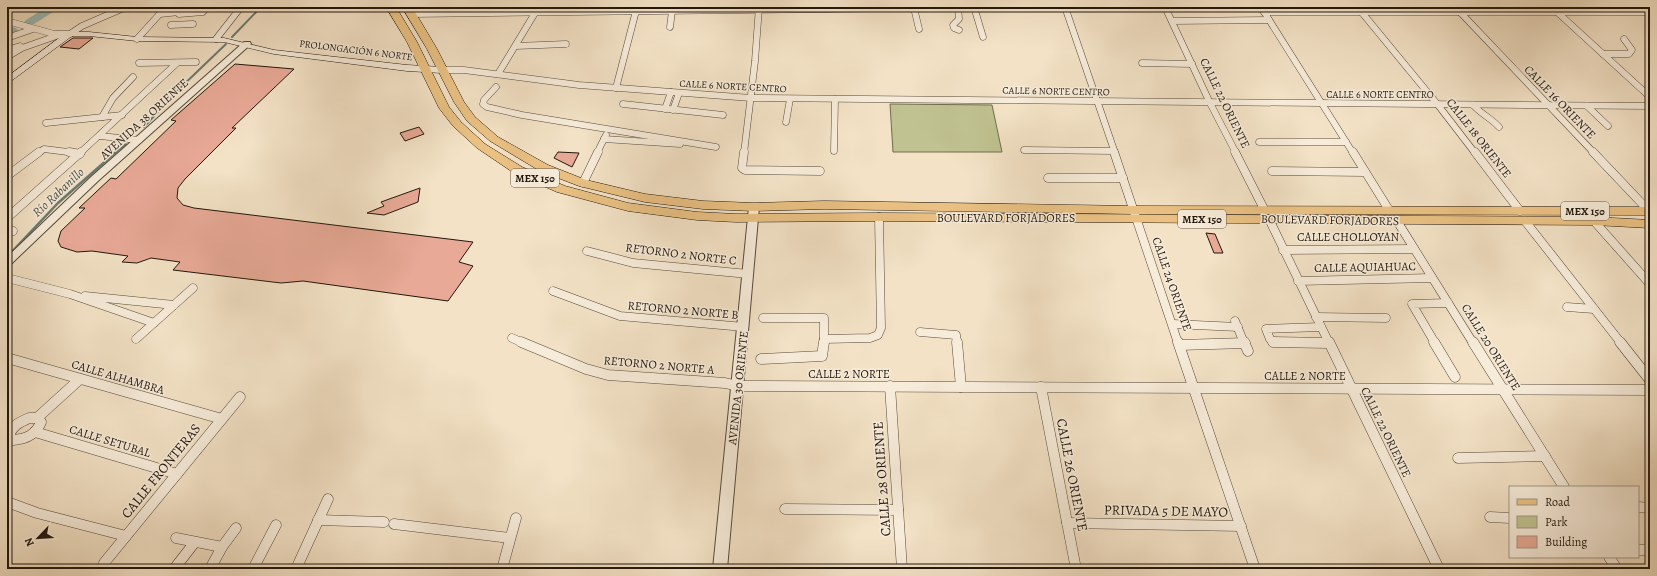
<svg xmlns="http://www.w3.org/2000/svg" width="1657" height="576" viewBox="0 0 1657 576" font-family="Alegreya,serif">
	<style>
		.green { fill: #c0c291; stroke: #716c4f }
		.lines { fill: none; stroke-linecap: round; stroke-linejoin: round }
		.stream-far1 { stroke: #6b7b73; stroke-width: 2 }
		.stream { stroke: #6b7b73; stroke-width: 2.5 }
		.river { fill: #9bbdb7; fill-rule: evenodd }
		.building { fill: #e8a996; stroke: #22170d }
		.minor-far2-casing { stroke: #564a3b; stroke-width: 7 }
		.minor-far1-casing { stroke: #564a3b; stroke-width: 9 }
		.minor-casing { stroke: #564a3b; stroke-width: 11 }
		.tertiary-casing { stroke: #564a3b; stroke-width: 2 }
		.secondary-casing { stroke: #22170d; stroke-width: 1 }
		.primary-casing { stroke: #22170d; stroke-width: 1 }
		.minor-far2 { stroke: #f7ecda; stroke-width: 6 }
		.minor-far1 { stroke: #f7ecda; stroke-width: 8 }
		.minor { stroke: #f7ecda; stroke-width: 10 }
		.tertiary { fill: #f7ecda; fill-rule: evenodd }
		.secondary { fill: #f7ecda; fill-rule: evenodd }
		.primary { fill: #eac183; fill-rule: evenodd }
		.labels { text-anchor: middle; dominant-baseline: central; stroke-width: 3; stroke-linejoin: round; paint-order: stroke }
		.far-street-label { font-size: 10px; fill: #22170d; stroke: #f7ecda }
		.shield { fill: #f7ecda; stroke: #62574a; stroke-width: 1 }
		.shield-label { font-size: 11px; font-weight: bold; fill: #22170d }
		.street-label { font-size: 12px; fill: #22170d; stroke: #f7ecda }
		.water-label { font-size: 13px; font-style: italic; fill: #4c5148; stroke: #f7ecda }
		.near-street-label { font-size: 14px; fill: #22170d; stroke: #f7ecda }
	</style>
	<rect width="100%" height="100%" fill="#f3e2c6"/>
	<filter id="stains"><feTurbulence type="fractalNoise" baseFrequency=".005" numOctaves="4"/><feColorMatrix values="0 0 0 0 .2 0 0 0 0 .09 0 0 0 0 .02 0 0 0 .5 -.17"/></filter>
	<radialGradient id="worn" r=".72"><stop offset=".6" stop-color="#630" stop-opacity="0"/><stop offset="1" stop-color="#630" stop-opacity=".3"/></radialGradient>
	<polygon class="green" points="890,104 992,105 1002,152 893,152"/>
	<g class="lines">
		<g class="stream-far1">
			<polyline points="232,37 261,7"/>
			<polyline points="144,127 177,91 226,44"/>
			<polyline points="115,153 126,144"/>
		</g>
		<polyline class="stream" points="7,257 58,203 116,152"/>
		<g class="river">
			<polygon points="47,7 61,7 34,24 26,24 24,22 26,20"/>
			<polygon points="12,27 16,28 18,30 16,32 7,35 7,28"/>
		</g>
	</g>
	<g class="building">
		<polygon points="73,38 93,38 79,49 60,47"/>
		<polygon points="235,64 294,69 232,128 236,128 185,179 178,188 177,198 183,205 194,208 473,242 459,262 473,266 448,301 303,281 281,283 173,270 180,262 151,258 137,263 122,262 128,256 92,251 77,252 61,247 58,241 61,231 85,208 79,208 111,178 116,179 176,121 171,120"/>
		<polygon points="419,127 424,134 405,141 400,133"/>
		<polygon points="558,152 579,153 572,167 554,158"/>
		<polygon points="420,188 418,202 384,215 367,213 384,206 381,202"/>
		<polygon points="1206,233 1215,234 1223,253 1214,253"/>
	</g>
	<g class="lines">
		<defs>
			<g id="minor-far2">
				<polyline points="958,7 959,19 953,25 954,28 959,30"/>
				<polyline points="974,7 983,37"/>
				<polyline points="1065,7 1115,153"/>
				<polyline points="1165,7 1210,103 1236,153"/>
				<polyline points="1261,7 1353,153"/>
				<polyline points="914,8 919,29"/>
				<polyline points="1359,9 1438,105 1475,153"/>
				<polyline points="1459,11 1594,153"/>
				<polyline points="1556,11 1650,97"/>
				<polyline points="1264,12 1650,12"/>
				<polyline points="160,14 179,12"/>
				<polyline points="179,14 203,12 207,7"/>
				<polyline points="411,14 992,7"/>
				<polyline points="7,21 54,34 70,34 82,26 126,7"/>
				<polyline points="1172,21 1269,20"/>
				<polyline points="171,25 193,24"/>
				<polyline points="670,27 672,11"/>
				<polyline points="7,38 33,29"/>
				<polyline points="137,39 166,7"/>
				<polyline points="216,39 241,7"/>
				<polyline points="516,46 566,44"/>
				<polyline points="7,50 20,46"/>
				<polyline points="1603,54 1629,54 1632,50 1624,39"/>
				<polyline points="7,57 22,48 59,35"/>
				<polyline points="139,63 196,62"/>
				<polyline points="1142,63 1192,64"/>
				<polyline points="442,70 464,70 579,85 751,98 1650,106"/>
				<polyline points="498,74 538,8"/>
				<polyline points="496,87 484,100 483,104 487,107 522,115 716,147"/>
				<polyline points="616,88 637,7"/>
				<polyline points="623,104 723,115"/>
				<path d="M1473,105C1481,114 1491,118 1499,127"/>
				<polyline points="1587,106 1608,126"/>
				<polyline points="665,109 671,92"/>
				<polyline points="673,110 679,93"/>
				<polyline points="102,117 113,98 133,77"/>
				<polyline points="786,122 790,99"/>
				<polyline points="46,123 122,115"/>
				<polyline points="100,136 139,140"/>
				<polyline points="604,139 680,144"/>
				<polyline points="1259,142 1346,142"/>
				<polyline points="1024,150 1114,151"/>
				<polyline points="834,151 835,99"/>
				<polyline points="38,153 44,149 76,153"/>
				<polyline points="80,153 177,63"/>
				<polyline points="597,153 606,135"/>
				<polyline points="744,153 755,61 759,7"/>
			</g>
			<g id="minor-far1">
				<polyline points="69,152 80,154"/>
				<polyline points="744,152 742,168 745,170 820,171"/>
				<polyline points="1114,152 1178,343"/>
				<polyline points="1235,152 1264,209"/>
				<polyline points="1353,152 1389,210"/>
				<polyline points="1475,152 1520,211"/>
				<polyline points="1593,152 1650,212"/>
				<polyline points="1272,171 1365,172"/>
				<polyline points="7,176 39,152"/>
				<polyline points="1048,178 1123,178"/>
				<polyline points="583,183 598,152"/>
				<polyline points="7,218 81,152"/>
				<polyline points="1269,219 1329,343"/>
				<polyline points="1397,221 1473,343"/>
				<polyline points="1525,221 1621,343"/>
				<polyline points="1594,221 1650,284"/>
				<polyline points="7,230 13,231"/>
				<polyline points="1283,250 1414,249"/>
				<polyline points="587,251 633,263 748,274"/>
				<polyline points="7,278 70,294 154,323"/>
				<polyline points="1298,281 1432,278"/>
				<polyline points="553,291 620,316 744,327"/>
				<polyline points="85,296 174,305"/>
				<polyline points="1567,307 1594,309"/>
				<polyline points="1316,317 1386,318"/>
				<polyline points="763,318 824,318 824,343"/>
				<polyline points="1235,321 1244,343"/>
				<polyline points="1173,324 1238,327"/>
				<polyline points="920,332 956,335 957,343"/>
				<polyline points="512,338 523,343"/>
				<polyline points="136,339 193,288"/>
				<polyline points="824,339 870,338 878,335 881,328 879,217"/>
				<polyline points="1304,343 1274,342 1270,339 1266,329 1321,327"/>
				<polyline points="1435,343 1412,304 1448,303"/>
			</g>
			<g id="minor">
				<polyline points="521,342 586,369 608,375 725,383 738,386 1650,390"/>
				<polyline points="957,342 961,387"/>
				<polyline points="1178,342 1255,569"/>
				<polyline points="1244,342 1248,351"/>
				<polyline points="1273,342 1328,343"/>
				<polyline points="1329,342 1439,569"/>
				<polyline points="1434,342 1455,377"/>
				<polyline points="1473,342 1564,487"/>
				<polyline points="1620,342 1650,380"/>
				<polyline points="1180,345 1245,343"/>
				<polyline points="7,358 222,419"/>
				<polyline points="761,359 822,356 824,342"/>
				<polyline points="890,386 902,569"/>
				<polyline points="1041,387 1076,569"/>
				<path d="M29,418H37L41,422C36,435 26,439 13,440L9,435C13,425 20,422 29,418Z"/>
				<polyline points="37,418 80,379"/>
				<polyline points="35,432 177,474"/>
				<polyline points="1458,458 1545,456"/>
				<polyline points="7,502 37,513 126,536"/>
				<polyline points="1638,507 1650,508"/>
				<polyline points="785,509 898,510"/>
				<polyline points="1490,517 1510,518"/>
				<polyline points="318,520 384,522"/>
				<polyline points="1067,523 1241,526"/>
				<polyline points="394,524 510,538"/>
				<polyline points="176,538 222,547"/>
				<polyline points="1638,550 1650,550"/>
				<polyline points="1609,557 1617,569"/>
				<polyline points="104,563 240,397"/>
				<polyline points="174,569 195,542"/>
				<polyline points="210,569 222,547 236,528"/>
				<polyline points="253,569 276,525"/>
				<polyline points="296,569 328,499"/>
				<polyline points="502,569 516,518"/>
			</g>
			<g id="tertiary">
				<polygon points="244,42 250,42 251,44 98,181 10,265 7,266 7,257 91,177"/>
				<polygon points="754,204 759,207 727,569 713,569 749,207"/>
			</g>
			<polygon id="secondary" points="67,32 89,32 137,37 224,38 274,50 407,65 442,67 446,70 442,73 407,71 274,54 224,42 137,41 89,36 72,36 7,84 7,77"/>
			<g id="primary">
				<polygon points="386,7 396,7 417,42 449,107 461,122 485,144 522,167 565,186 628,203 697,212 736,214 879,213 1594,217 1650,220 1650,228 1594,225 879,221 736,222 697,220 628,211 557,192 514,173 477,148 453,126 439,108 407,42"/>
				<polygon points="402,7 412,7 437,49 464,102 475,117 498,137 548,165 586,180 645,194 703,201 754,203 824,201 1134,206 1650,207 1650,215 1134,214 824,209 754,211 703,209 645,202 579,186 540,171 490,141 467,121 454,102 427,49"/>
				<polygon points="1639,7 1650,7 1650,15 1647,14"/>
			</g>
		</defs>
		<use href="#minor-far2" class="minor-far2-casing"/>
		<use href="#minor-far1" class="minor-far1-casing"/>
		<use href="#minor" class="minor-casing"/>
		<use href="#tertiary" class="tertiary-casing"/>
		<use href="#secondary" class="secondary-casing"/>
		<use href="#primary" class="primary-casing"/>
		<use href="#minor-far2" class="minor-far2"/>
		<use href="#minor-far1" class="minor-far1"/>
		<use href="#minor" class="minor"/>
		<use href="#tertiary" class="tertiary"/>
		<use href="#secondary" class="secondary"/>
		<use href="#primary" class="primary"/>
	</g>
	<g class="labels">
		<g class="far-street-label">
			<text transform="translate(356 50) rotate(7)">PROLONGACIÓN 6 NORTE</text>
			<text transform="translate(733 86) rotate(3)">CALLE 6 NORTE CENTRO</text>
			<text transform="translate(1056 91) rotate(1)">CALLE 6 NORTE CENTRO</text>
			<text x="1380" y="94">CALLE 6 NORTE CENTRO</text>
		</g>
		<g class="shield">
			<rect x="511" y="169" width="48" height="18" rx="3"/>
			<rect x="1561" y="202" width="48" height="18" rx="3"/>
			<rect x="1178" y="210" width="48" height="18" rx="3"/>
		</g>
		<g class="shield-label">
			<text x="535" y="178">MEX 150</text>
			<text x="1585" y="211">MEX 150</text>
			<text x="1202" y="219">MEX 150</text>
		</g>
		<g class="street-label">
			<text transform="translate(1560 102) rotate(46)">CALLE 16 ORIENTE</text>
			<text transform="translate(1225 103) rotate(64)">CALLE 22 ORIENTE</text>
			<text transform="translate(144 119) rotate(-42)">AVENIDA 38 ORIENTE</text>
			<text transform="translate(1479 138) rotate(52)">CALLE 18 ORIENTE</text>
			<text x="1006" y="218">BOULEVARD FORJADORES</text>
			<text transform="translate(1330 220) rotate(1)">BOULEVARD FORJADORES</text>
			<text x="1348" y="237">CALLE CHOLLOYAN</text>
			<text transform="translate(681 254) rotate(7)">RETORNO 2 NORTE C</text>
			<text transform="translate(1365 267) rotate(-1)">CALLE AQUIAHUAC</text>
			<text transform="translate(1172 284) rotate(71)">CALLE 24 ORIENTE</text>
			<text transform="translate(683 310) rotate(5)">RETORNO 2 NORTE B</text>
			<text transform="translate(1491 347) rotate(58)">CALLE 20 ORIENTE</text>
			<text transform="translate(659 365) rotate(5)">RETORNO 2 NORTE A</text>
			<text x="849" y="374">CALLE 2 NORTE</text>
			<text x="1305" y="376">CALLE 2 NORTE</text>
			<text transform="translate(118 377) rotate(16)">CALLE ALHAMBRA</text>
			<text transform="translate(738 388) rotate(-84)">AVENIDA 30 ORIENTE</text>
			<text transform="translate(1386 432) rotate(64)">CALLE 22 ORIENTE</text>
			<text transform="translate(110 441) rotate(17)">CALLE SETUBAL</text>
		</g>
		<g class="water-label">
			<text transform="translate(58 192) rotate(-43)">Río Rabanillo</text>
		</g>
		<g class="near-street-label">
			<text transform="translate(161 471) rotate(-51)">CALLE FRONTERAS</text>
			<text transform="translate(1072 475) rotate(79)">CALLE 26 ORIENTE</text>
			<text transform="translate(882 479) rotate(-94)">CALLE 28 ORIENTE</text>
			<text transform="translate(1166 511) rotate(1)">PRIVADA 5 DE MAYO</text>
		</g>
	</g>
	<rect width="1657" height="576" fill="none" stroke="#f3e2c6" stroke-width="24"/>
	<rect x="8" y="8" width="1641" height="560" fill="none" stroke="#22170d" stroke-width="2"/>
	<rect x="12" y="12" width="1633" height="552" fill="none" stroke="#22170d"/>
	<rect x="1509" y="486" width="130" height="72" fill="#f7ecda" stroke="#a29788"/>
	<rect x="1517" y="499" width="20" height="6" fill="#eac183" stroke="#a29788"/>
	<text x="1545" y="506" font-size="12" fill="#22170d">Road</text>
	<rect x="1517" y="516" width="20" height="12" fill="#c0c291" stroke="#a29788"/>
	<text x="1545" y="526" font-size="12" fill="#22170d">Park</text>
	<rect x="1517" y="536" width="20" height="12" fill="#e8a996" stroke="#a29788"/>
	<text x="1545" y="546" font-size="12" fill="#22170d">Building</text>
	<g transform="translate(38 538) rotate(245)" stroke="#f7ecda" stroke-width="3" paint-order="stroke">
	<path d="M0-3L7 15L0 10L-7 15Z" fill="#22170d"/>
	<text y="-6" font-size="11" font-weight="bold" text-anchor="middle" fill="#22170d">N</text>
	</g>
	<rect width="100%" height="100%" filter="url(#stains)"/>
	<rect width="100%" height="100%" fill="url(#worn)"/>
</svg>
